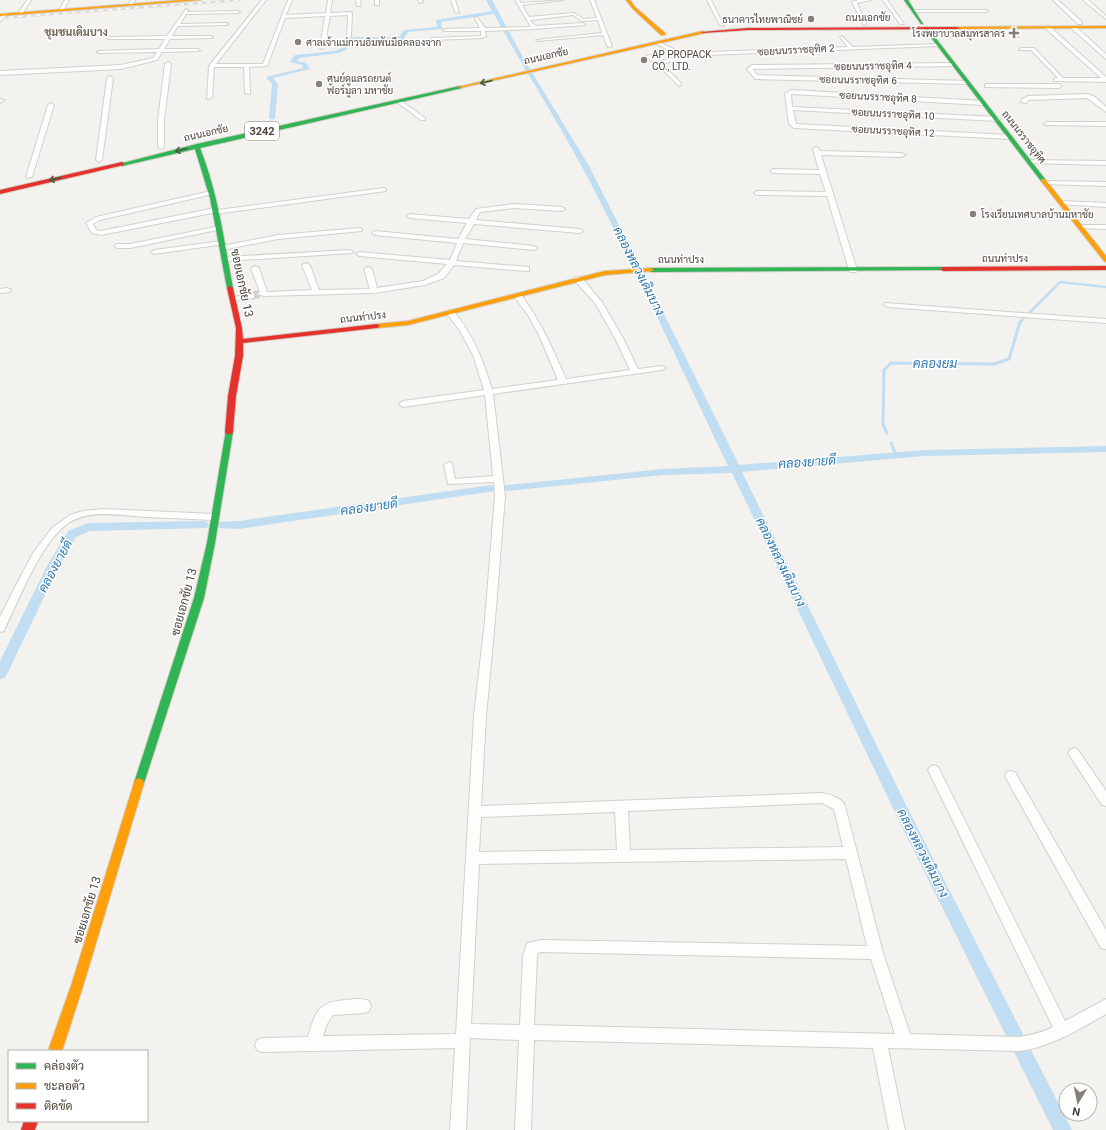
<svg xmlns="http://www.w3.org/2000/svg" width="1106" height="1130" viewBox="0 0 1106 1130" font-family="Roboto,Sarabun,sans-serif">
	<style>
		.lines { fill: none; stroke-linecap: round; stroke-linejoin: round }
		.stream-far1 { stroke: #c0ddf1; stroke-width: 2.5 }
		.stream { stroke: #c0ddf1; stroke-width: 3 }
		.canal { fill: #c0ddf1; fill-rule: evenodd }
		.street-tunnel-far1 { stroke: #d2cfca; stroke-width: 6; stroke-dasharray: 6 3; stroke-linecap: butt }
		.street-tunnel { stroke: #d2cfca; stroke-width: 8; stroke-dasharray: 8 4; stroke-linecap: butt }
		.street-casing { stroke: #d2d0cb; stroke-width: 2 }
		.fast-casing { stroke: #d3cfc5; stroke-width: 2 }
		.slow-casing { stroke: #d3cfc5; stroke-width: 2 }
		.jam-casing { stroke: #d3cfc5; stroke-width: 2 }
		.street { fill: #fdfdfc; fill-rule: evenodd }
		.fast { fill: #30b455; fill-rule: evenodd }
		.slow { fill: #ff9f0a; fill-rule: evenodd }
		.jam { fill: #e5322d; fill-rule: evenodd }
		.rail-casing { stroke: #dbdbda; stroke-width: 2.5 }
		.rail { stroke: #fff; stroke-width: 1.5; stroke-dasharray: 4.5; stroke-linecap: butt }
		.oneway { stroke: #446040 }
		.poi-dot { fill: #868178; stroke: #fff; stroke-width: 1.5 }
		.labels { text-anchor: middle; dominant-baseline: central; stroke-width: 3; stroke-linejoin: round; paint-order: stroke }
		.far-street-label { font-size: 10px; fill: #4b4439; stroke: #fff }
		.far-poi-label { font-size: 10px; fill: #4b4439; stroke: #fff; text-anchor: start }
		.far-neighbourhood-label { font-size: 11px; font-weight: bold; fill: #6e6250; stroke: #fff }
		.shield { fill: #fff; stroke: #817c74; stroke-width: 1 }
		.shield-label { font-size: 11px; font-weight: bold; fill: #4b4439 }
		.street-label { font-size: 12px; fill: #4b4439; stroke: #fff }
		.water-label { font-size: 13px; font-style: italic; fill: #2e7ab2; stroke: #fff }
	</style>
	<rect width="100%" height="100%" fill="#f4f2ee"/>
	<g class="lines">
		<polyline class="stream-far1" points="1047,295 1060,282 1106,287"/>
		<g class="stream">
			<polyline points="1030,312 1048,294"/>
			<polyline points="887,433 883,425 884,370 891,363 994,364 1009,359 1020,322 1023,319"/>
			<polyline points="891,443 896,455"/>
		</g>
		<g class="canal">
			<path d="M486,0H492L524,59L589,166L658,302L739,465L924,450L1106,446V452L924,456L742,472L915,823L1072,1130H1053L905,833L732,473L663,475L508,491L504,490L502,488L504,486L508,485L663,469L728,466C680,366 634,265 582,167C554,115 522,66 494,14L441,22L442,29L408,32L403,40L401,41H355L346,50L339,53L299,58L297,61L306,63L310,69L273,78L278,84L275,118L272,120L269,118L272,84L266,77L303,68L302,65L290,62L295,55L335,51L342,48L354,37H399L404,30L437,27L436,20L492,11Z"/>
			<polygon points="491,485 495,487 497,489 495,491 239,529 219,528 217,525 219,522 239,521"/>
			<polygon points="203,521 207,522 209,525 207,528 90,531 76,537 59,566 7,674 5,678 0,679 0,661 47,566 68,531 88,523"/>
		</g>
		<polyline class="street-tunnel-far1" points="254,295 261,294"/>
		<polyline class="street-tunnel" points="251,296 259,294"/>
		<defs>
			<g id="street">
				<polygon points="27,0 31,0 22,14 18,14"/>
				<polygon points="65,0 69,0 63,11 59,11"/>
				<polygon points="131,0 135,0 132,6 128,6"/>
				<polygon points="262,0 266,0 216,64 263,64 288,0 292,0 286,15 326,13 328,0 332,0 330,13 350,12 352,13 351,37 349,38 347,37 348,15 330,16 324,48 322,49 320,48 325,16 285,18 267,66 249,67 250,94 245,93 244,67 214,67 212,98 207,99 209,66"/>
				<polygon points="356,0 360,0 361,6 357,6"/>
				<rect x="375" y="0" width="4" height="5"/>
				<polygon points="418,0 422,0 423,2 419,3"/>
				<polygon points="451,0 455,0 459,13 455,12"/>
				<polygon points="515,0 519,0 521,3 564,0 522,5 529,17 574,13 583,19 597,18 590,0 594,0 612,46 608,47 603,35 538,41 536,40 602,33 598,20 582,21 573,15 530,20 535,26 583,23 585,25 534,29 485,31 486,36 482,38 433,40 431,39 433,38 481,36 481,31 445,31 443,30 445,29 480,28 475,18 477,17 485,28 531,27"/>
				<polygon points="707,0 711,0 724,26 720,25"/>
				<polygon points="859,0 871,0 857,3 867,25 863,24 852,2"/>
				<polygon points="883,0 887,0 904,24 900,24"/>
				<polygon points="1053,0 1058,0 1082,22 1082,24 1078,24"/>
				<polygon points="1083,0 1088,0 1106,16 1106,19"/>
				<polygon points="186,9 188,10 187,12 238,11 240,12 238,13 186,14 180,24 226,23 228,24 226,25 178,26 172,36 211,36 213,37 211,38 170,39 164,49 198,49 200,51 162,52 157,60 121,69 0,75 0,71 121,65 153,58 157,52 99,53 97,52 99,51 159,49 165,39 109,39 107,38 109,37 167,36"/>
				<polygon points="914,10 986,10 988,11 986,12 912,12"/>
				<polygon points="4,13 8,14 0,22 0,18"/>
				<polygon points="1007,26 1011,26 1018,37 1014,37"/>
				<polygon points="1045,26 1049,26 1106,77 1106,82 1054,81 1054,79 1058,78 1031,50 1019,50 1021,48 1034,48 1063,78 1101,78 1045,28"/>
				<polygon points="1071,26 1075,26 1106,54 1106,59 1071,28"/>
				<polygon points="842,36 853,47 938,44 940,45 938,46 682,56 677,60 662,64 681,83 681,85 679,86 657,64 645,56 650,55 660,61 673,58 677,55 655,43 657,41 682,53 848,47 840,37"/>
				<polygon points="168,62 171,64 164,120 164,147 161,149 158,147 158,120 165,64"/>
				<polygon points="954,63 956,64 956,66 753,69 757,75 968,81 971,83 970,84 755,79 747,69 752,65"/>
				<polygon points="110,76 113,78 102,160 99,162 96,160 107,78"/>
				<polygon points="987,84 1059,84 1062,86 1059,88 985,87 985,85"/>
				<polygon points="791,90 983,101 986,103 983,105 792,94 791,95 792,107 997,117 1000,119 997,121 793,110 796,124 1010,135 1013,137 1010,139 794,128 789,124 785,94"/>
				<polygon points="1088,94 1095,97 1106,107 1106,112 1087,98 1029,100 1026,103 1021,102 1022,99 1028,96"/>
				<polygon points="0,99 4,100 0,103"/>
				<polygon points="399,99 425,118 425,120 421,120 397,102 397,100"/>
				<polygon points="51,103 54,105 32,177 27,178 26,177 48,105"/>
				<polygon points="1047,122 1106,122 1106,126 1045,125 1044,124"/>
				<polygon points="816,147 818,148 820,151 902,153 905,155 902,157 821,155 857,270 856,272 850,272 849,270 827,196 757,195 754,193 757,191 826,192 820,174 773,173 770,171 773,169 819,170 813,149"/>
				<polygon points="1029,160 1106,161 1106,165 1027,163 1027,161"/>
				<polygon points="1046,181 1106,182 1106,186 1044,184 1043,183"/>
				<polygon points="384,188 386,189 386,191 215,214 212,213 101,235 92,233 86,223 96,217 211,191 214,193 213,194 100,220 93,224 96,230 101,231 215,208 218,210"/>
				<polygon points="1062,201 1106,203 1106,207 1060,204 1059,203"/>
				<polygon points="514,204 562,207 565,209 562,211 514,208 480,212 476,220 580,229 583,231 580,233 474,224 465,239 534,246 537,248 534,250 463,243 456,261 529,267 529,271 526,271 454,265 444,278 425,285 374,293 264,296 257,294 260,292 251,268 255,266 259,268 267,292 312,290 302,265 306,263 310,265 319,290 370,289 364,269 368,267 372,269 377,288 423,281 438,274 447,264 359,256 356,254 359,252 450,260 457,243 375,235 372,233 375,231 458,239 467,223 410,218 407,216 410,214 469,219 476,209"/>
				<polygon points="1080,225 1106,225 1106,229 1078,228 1077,227"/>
				<polygon points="220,226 222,227 222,229 130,248 117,248 114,246 117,244 130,244"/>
				<polygon points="360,228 362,229 362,231 278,239 222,250 219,248 222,246 278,235"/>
				<polygon points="222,241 224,242 224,244 154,254 151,252 154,250"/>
				<polygon points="350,250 353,252 352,253 225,261 221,259 225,257"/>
				<path d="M575,277H581L602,302L623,338L638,369L662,366L666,368L662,370L493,394L505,496L495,620L486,716L481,806L822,793C831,795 841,797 845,806L883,953L910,1034L1019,1037C1031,1035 1042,1033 1053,1027L928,770L930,767L934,765L938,767L1065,1021L1106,999V1014C1078,1030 1051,1047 1019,1051L888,1048L905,1130H889L873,1048L534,1040L531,1130H515L519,1040L470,1038L466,1130H450L455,1048L262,1052L257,1050L255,1045L257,1040L262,1038L308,1037C315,1012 319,1001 347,1000C355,999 362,998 369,1001L371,1006L369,1011L364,1013L333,1015L327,1024L323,1036L456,1034L474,716L485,620L495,496L494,482L448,484L444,465L449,462L452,463L455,479L493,476L485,395L403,407L399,404L403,401L484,390L473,355L460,331L446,312L450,310H453C474,337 482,357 492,389L558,380L539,335L528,315L513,295L517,293H520C541,322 552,347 566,379L630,370L615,338L595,303L575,281ZM822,803L834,809L843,847L630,850L628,811ZM615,812L617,850L479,852L481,817ZM846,859L867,946L541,940L527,943L523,956L520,1025L471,1024L479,864ZM541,952L871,959L895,1034L534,1025L537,956L538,953Z"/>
				<polygon points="7,288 11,290 10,292 0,293 0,289"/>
				<polygon points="251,294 254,294 254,298 233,301 229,299 233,297"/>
				<polygon points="885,303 1106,319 1106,323 888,307 884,305"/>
				<path d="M104,509L214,514L219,517L214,520C192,519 169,518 147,517C122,516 90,508 67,524C40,544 20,598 5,628L4,631L0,632V617L15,587L33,553L52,528L70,515L83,511Z"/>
				<polygon points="1074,748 1078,750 1106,791 1106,806 1102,805 1070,756 1068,753 1070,750"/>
				<polygon points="1011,771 1015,772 1106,930 1106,949 1101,948 1007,780 1005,776 1007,772"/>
			</g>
			<g id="fast">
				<polygon points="904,0 908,0 923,24 921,24"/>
				<polygon points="923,27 927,27 1045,179 1045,181 1041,181"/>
				<path d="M460,86L462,87V88L200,148C218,193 224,241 233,288L230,290L227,288L210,198L195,149L122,166L119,164L197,144Z"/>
				<polygon points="943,267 946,269 945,270 651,272 648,270 651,268"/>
				<polygon points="226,430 232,430 233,432 215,543 204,598 144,783 143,786 139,788 135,786 134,783 194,598 207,543"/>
			</g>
			<g id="slow">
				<polygon points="183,0 201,0 0,16 0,14"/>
				<polygon points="626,0 630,0 635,7 665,33 665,35 661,35 633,9"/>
				<polygon points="1106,26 1106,28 957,29 955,28 957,27"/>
				<polygon points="703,31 705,33 460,88 458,87"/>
				<polygon points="1041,179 1045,179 1106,256 1106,262 1104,261 1041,181"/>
				<polygon points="651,268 653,269 653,271 605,275 408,325 377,328 374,326 377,324 408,321 605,271"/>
				<polygon points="139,778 143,780 144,783 84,983 62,1051 48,1051 72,983 134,783 135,780"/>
			</g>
			<g id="jam">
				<polygon points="957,27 959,29 748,30 703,33 701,32 748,28"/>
				<polygon points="122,162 124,163 124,165 0,194 0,190"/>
				<polygon points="1106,266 1106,270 943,271 940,269 943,267"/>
				<polygon points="230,286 233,288 242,328 243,339 377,324 380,326 377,328 243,343 243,356 236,396 233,432 232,434 226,434 225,432 228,396 235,356 236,328 227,288"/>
				<polygon points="24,1121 38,1121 35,1130 21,1130"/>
			</g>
		</defs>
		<use href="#street" class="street-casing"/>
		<use href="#fast" class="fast-casing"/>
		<use href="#slow" class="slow-casing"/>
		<use href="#jam" class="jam-casing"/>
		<use href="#street" class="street"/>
		<use href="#fast" class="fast"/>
		<use href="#slow" class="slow"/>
		<use href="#jam" class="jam"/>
		<defs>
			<polyline id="rail" points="0,18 240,0"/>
		</defs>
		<use href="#rail" class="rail-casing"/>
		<use href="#rail" class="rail"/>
	</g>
	<defs><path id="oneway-shaft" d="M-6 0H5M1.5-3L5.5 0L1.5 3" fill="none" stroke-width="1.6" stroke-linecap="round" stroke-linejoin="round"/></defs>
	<g class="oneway">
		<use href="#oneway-shaft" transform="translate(486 82) rotate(167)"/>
		<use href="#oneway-shaft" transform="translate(181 150) rotate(167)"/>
		<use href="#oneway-shaft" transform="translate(55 179) rotate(167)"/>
	</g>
	<g class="poi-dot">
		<circle cx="811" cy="19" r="4"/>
		<path d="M1012 27h4v4h4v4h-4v4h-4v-4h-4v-4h4z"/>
		<circle cx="298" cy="42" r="4"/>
		<circle cx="644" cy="60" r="4"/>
		<circle cx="319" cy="84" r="4"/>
		<circle cx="973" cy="214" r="4"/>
	</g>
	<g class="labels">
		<g class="far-street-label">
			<text x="868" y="17">ถนนเอกชัย</text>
			<text transform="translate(796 50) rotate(-3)">ซอยนนรราชอุทิศ 2</text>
			<text transform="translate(546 56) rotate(-13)">ถนนเอกชัย</text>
			<text transform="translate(873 66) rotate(-1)">ซอยนนรราชอุทิศ 4</text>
			<text transform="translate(858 80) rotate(1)">ซอยนนรราชอุทิศ 6</text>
			<text transform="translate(878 97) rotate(3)">ซอยนนรราชอุทิศ 8</text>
			<text transform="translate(893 114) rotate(3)">ซอยนนรราชอุทิศ 10</text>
			<text transform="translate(893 131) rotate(3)">ซอยนนรราชอุทิศ 12</text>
			<text transform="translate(206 133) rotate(-13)">ถนนเอกชัย</text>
			<text transform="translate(1024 137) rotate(52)">ถนนนรราชอุทิศ</text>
			<text x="1005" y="258">ถนนท่าปรง</text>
			<text x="681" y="259">ถนนท่าปรง</text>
			<text transform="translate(363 317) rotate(-6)">ถนนท่าปรง</text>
		</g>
		<g class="far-poi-label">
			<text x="803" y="19" text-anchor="end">ธนาคารไทยพาณิชย์</text>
			<text x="1005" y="33" text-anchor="end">โรงพยาบาลสมุทรสาคร</text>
			<text x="306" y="42">ศาลเจ้าแม่กวนอิมพันมือคลองจาก</text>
			<text x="652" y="54">AP PROPACK<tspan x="652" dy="12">CO., LTD.</tspan></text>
			<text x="327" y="78">ศูนย์ดูแลรถยนต์<tspan x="327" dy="12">ฟอร์มูลา มหาชัย</tspan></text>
			<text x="981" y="214">โรงเรียนเทศบาลบ้านมหาชัย</text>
		</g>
		<g class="far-neighbourhood-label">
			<text x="76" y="32">ชุมชนเดิมบาง</text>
		</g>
		<rect class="shield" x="245" y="122" width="34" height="18" rx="3"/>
		<g class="shield-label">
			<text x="262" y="131">3242</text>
		</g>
		<g class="street-label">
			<text transform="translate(242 283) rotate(78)">ซอยเอกชัย 13</text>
			<text transform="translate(184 602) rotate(-75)">ซอยเอกชัย 13</text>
			<text transform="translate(87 910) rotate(-73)">ซอยเอกชัย 13</text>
		</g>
		<g class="water-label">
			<text transform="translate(639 271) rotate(63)">คลองหลวงเดิมบาง</text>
			<text x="935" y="363">คลองยม</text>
			<text transform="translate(807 462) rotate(-4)">คลองยายดี</text>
			<text transform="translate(369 507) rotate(-8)">คลองยายดี</text>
			<text transform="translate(781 562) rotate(64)">คลองหลวงเดิมบาง</text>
			<text transform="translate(55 566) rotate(-62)">คลองยายดี</text>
			<text transform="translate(923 853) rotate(63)">คลองหลวงเดิมบาง</text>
		</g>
	</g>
	<rect x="8" y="1050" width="140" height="72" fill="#ffffff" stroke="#b7b4b0"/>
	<rect x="16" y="1063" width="20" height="6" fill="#30b455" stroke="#b7b4b0"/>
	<text x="44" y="1070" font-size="12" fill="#4b4439">คล่องตัว</text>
	<rect x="16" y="1083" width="20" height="6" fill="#ff9f0a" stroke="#b7b4b0"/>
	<text x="44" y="1090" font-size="12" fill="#4b4439">ชะลอตัว</text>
	<rect x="16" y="1103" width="20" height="6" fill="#e5322d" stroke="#b7b4b0"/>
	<text x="44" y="1110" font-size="12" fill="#4b4439">ติดขัด</text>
	<g transform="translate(1078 1102) rotate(190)"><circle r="19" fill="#ffffff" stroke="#b7b4b0"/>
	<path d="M0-3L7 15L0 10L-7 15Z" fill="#868178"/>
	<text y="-6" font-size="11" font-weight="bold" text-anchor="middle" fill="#4b4439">N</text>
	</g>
</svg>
